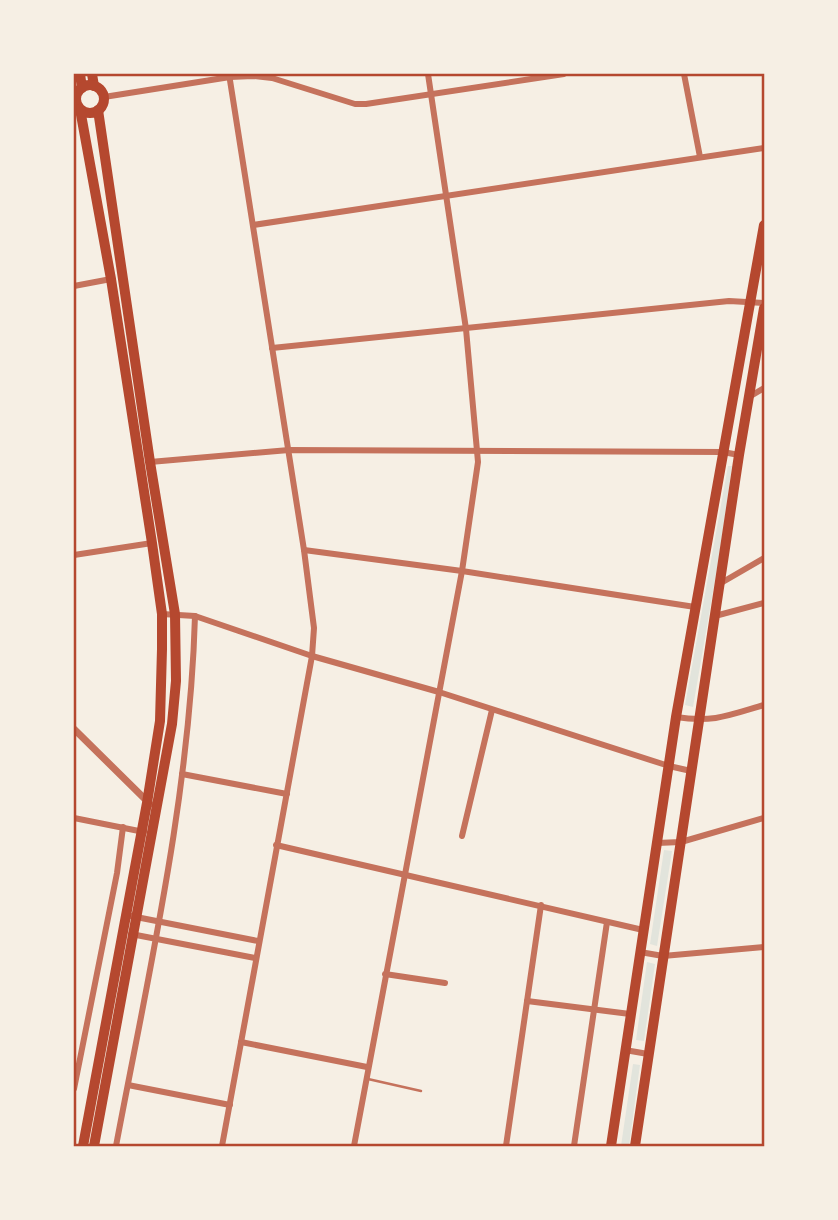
<svg xmlns="http://www.w3.org/2000/svg" width="838" height="1220" viewBox="0 0 838 1220" font-family="Overpass,sans-serif">
	<style>
		.green { fill: #e2e4dc }
		.lines { fill: none; stroke-linecap: round; stroke-linejoin: round }
		.service { stroke: #c5725c; stroke-width: 2.5 }
		.minor { stroke: #c5725c; stroke-width: 6 }
		.tertiary { stroke: #c5725c; stroke-width: 7 }
		.primary { stroke: #b5482f; stroke-width: 10 }
		.neatline { fill: none; stroke: #b5482f; stroke-width: 2.5 }
	</style>
	<rect width="100%" height="100%" fill="#f6efe4"/>
	<g class="green">
		<polygon points="728,466 732,466 719,557 693,707 685,705"/>
		<polygon points="664,850 672,851 657,946 650,944"/>
		<polygon points="647,962 655,964 644,1041 636,1040"/>
		<polygon points="633,1064 640,1065 629,1146 621,1146"/>
	</g>
	<g class="lines">
		<polyline class="service" points="368,1079 421,1091"/>
		<g class="minor">
			<polyline points="684,74 700,157"/>
			<polyline points="104,97 230,77 253,76 272,78 355,104 366,104 564,74"/>
			<polyline points="253,225 764,148"/>
			<polyline points="74,286 111,279"/>
			<polyline points="272,348 729,301 764,303"/>
			<polyline points="749,397 764,388"/>
			<polyline points="150,462 289,450 723,452 739,455"/>
			<polyline points="304,550 462,571 695,607"/>
			<polyline points="74,555 152,543"/>
			<polyline points="721,583 764,558"/>
			<polyline points="162,614 195,616 312,656 439,692 669,766 691,771"/>
			<polyline points="715,616 764,603"/>
			<path d="M676,717C713,723 730,715 764,705"/>
			<polyline points="182,774 287,794"/>
			<polyline points="74,818 144,832"/>
			<polyline points="462,836 492,710"/>
			<polyline points="657,843 681,842 764,818"/>
			<polyline points="276,845 643,930"/>
			<polyline points="126,915 258,941"/>
			<polyline points="131,934 255,958"/>
			<polyline points="640,952 663,956 764,947"/>
			<polyline points="385,974 445,983"/>
			<polyline points="527,1001 630,1014"/>
			<polyline points="241,1042 367,1067"/>
			<polyline points="625,1050 648,1054"/>
			<polyline points="128,1085 230,1105"/>
			<polyline points="74,1089 117,873 123,827"/>
			<path d="M116,1146C149,971 190,794 195,616"/>
			<polyline points="222,1146 312,656 314,628 304,550 229,74"/>
			<polyline points="354,1146 462,571 478,462 466,329 428,74"/>
			<polyline points="506,1146 541,905"/>
			<polyline points="574,1146 607,922"/>
		</g>
		<g class="tertiary">
			<polyline points="74,104 77,104"/>
			<polyline points="74,729 150,804"/>
		</g>
		<g class="primary">
			<polyline points="80,74 82,88"/>
			<polyline points="92,74 94,86"/>
			<circle cx="90" cy="99" r="14"/>
			<polyline points="80,109 111,279 152,543 162,614 162,649 160,721 147,803 83,1146"/>
			<polyline points="94,1146 172,724 176,681 175,614 150,462 98,110"/>
			<polyline points="611,1146 676,717 764,225"/>
			<polyline points="635,1146 739,455 764,308"/>
		</g>
	</g>
	<rect width="838" height="1220" fill="none" stroke="#f6efe4" stroke-width="150"/>
	<rect x="75" y="75" width="688" height="1070" class="neatline"/>
</svg>
